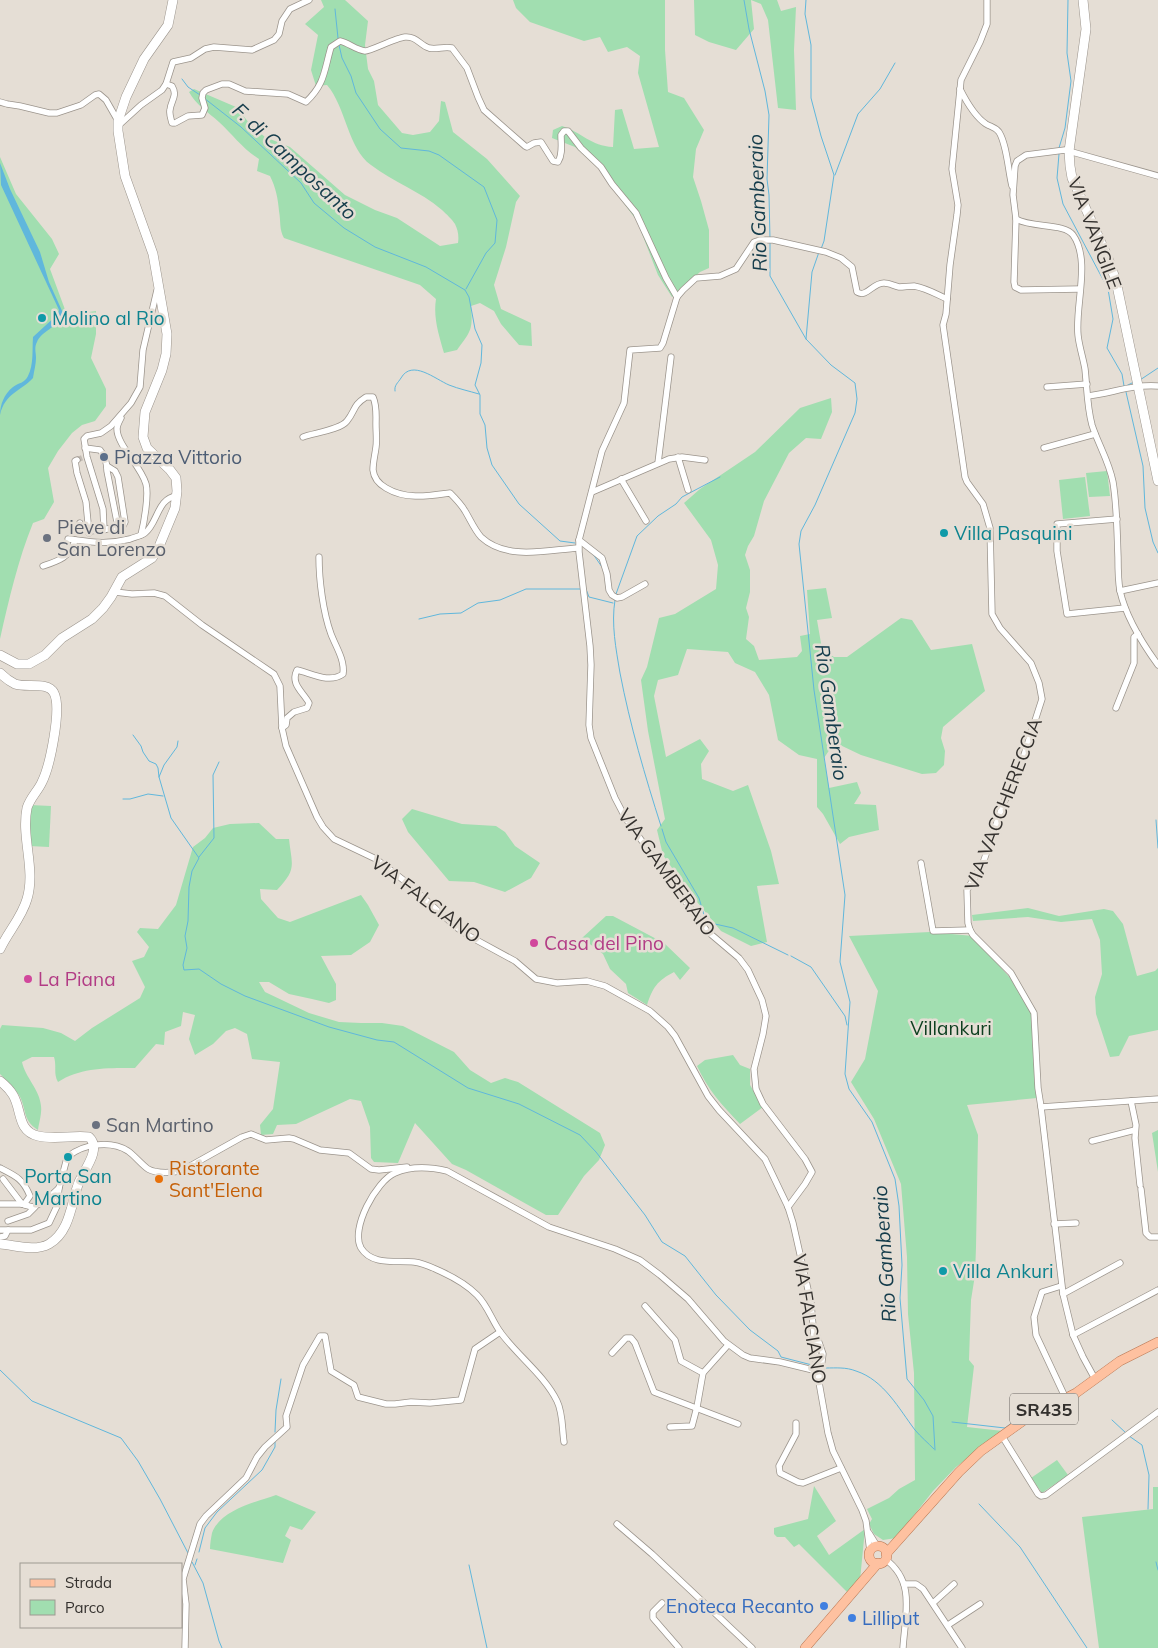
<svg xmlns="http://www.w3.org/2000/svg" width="1158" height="1648" viewBox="0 0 1158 1648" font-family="Mulish,sans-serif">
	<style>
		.green { fill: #a1deb0 }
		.water { fill: #60b7dc }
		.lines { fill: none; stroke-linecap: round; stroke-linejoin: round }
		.stream { stroke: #60b7dc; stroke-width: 1 }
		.street-tunnel { stroke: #c2bbb4; stroke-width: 5.5; stroke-dasharray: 5.5 3; stroke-linecap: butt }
		.street-casing { stroke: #9b948c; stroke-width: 7 }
		.secondary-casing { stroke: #9b948c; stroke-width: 10 }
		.primary-casing { stroke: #b7744f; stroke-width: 10 }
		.street { stroke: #fff; stroke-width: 5.5 }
		.secondary { stroke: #fff; stroke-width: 9 }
		.primary { stroke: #fec1a0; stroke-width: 9 }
		.culture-dot { fill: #0f9aa8; stroke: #e5ded5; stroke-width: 2 }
		.service-dot { fill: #5c6f8a; stroke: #e5ded5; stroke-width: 2 }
		.worship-dot { fill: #6b7280; stroke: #e5ded5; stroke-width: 2 }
		.hotel-dot { fill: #d1479c; stroke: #e5ded5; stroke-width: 2 }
		.food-dot { fill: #e8710a; stroke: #e5ded5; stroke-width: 2 }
		.shop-dot { fill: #3f7fe0; stroke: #e5ded5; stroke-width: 2 }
		.labels { text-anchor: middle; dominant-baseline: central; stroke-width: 5; stroke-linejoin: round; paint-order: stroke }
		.shield { fill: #e5ded5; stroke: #696560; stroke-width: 1 }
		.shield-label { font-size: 18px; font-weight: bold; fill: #34312e }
		.street-label { font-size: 19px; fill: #34312e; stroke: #e5ded5 }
		.culture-label { font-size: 19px; fill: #0d838f; stroke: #e5ded5; text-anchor: start }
		.service-label { font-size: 19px; fill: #4e5e75; stroke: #e5ded5; text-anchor: start }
		.worship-label { font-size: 19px; fill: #5b616d; stroke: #e5ded5; text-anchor: start }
		.hotel-label { font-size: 19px; fill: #b23c85; stroke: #e5ded5; text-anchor: start }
		.park-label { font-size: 19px; fill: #0c3f1f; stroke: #e5ded5 }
		.food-label { font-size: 19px; fill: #c56008; stroke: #e5ded5; text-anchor: start }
		.shop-label { font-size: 19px; fill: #366cbe; stroke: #e5ded5; text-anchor: end }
		.water-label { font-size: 20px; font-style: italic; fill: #143c4b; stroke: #e5ded5 }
	</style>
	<rect width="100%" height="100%" fill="#e5ded5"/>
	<g class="green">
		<path d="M321,0H345L368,21L365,45L368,69L374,81L378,105L402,133L413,135L430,132L439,121L441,101L445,102L453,132L487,159L520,196L516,202L506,247L494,285L501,309L531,323L532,346L519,345L501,324L494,311L480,303L471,306C473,330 471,331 457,350L444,353C439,335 433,318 436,299L420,285L284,238C279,229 281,222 279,211C278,199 276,188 270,176L257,171L259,159C243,149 233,135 219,122C208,112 196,105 189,92L194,89L236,107L250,124L265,137L290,147L345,195L375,210L397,218L440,246L458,243C459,236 458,230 455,224C452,219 446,214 442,210C420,191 393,182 371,165C348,149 346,107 327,85L316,86L311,70L318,35L305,24L324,7Z"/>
		<path d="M513,0H665V50L668,92L684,98L704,130L696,149L693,177L701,201L709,230V268L700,272L672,297L658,275L637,221L598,168L575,147L552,138L553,130L562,126C581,132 591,146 613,147L615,110L622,109L634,149L659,147L638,73L640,56L627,47L608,52L600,37L584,41L530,22L516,8Z"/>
		<polygon points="694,0 777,0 781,11 796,7 794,50 796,110 778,108 768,20 761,4 751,0 754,29 736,50 709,42 695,35"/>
		<path d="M0,157L16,194L52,239L59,254L50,269L67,315L96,311V334L91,358L106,389V406L95,421L82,425L72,433L58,451L48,468L54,502L44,519L33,523C18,560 9,599 0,639Z"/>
		<polygon points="831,398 832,412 821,439 806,438 789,453 764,501 754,536 748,546 745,555 750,570 750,592 746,608 749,617 746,639 754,646 759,660 797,657 802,651 800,636 810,634 807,590 826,588 832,618 817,620 822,649 834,657 847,657 901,618 912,620 931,650 972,644 985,691 943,727 941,738 945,751 944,765 936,773 922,774 861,755 838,744 832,746 824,758 829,788 857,782 861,793 854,804 876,805 879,830 849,837 840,844 823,814 817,807 817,759 799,755 778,740 769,695 755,672 735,663 728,652 687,649 678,675 658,680 654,696 666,757 700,739 709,751 701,764 702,779 733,791 748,785 771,851 779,884 757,886 767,942 751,946 721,931 688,891 663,855 657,830 665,819 648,731 641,680 647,667 659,618 675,614 716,589 718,565 711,540 684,503 700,489 755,452 800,408"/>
		<polygon points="1107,471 1110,496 1089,497 1086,473"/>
		<polygon points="1085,477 1090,516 1063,519 1059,480"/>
		<polygon points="30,805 51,806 49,847 29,846"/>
		<polygon points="412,809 462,824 496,826 505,832 515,846 540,863 531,878 505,892 474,882 449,881 408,832 402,819"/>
		<path d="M259,823L276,839H289C292,866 297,869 277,890L260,889L261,899L278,918L290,922L361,895L368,905L379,925L370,942L351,955L321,956L336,984V1000L329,1003L312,999L289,994L269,982H259L265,992L309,1013L339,1022L361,1023H382L403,1026L454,1052L470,1070L491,1083L505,1078L518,1082L600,1133L605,1145L599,1160L584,1176L558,1215H546L466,1170L452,1164L415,1123L398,1163L374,1162L371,1158L370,1127L361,1101L350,1099L296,1124L277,1125L273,1134L261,1135L260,1125L273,1109L280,1062L252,1059L247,1034L235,1028L226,1031L213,1044L195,1055L189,1039L195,1015L183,1012L181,1026L165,1032L164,1045L156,1044L135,1068C109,1068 81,1067 58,1082C53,1073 57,1067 54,1057H32L22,1062C25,1077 40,1090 41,1106C42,1113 39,1123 38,1130C22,1120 27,1109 19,1095C14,1088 6,1080 0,1074V1029L2,1025L43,1028L61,1033L75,1041L92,1028L140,998L145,987L132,961L144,957L149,947L137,932L140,928L158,929L176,905L193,847L205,838L213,828L230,824Z"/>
		<polygon points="1028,908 1059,916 1104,909 1113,911 1123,924 1137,976 1155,971 1158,968 1158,1030 1129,1036 1119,1056 1110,1057 1096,1014 1095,997 1102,974 1100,940 1092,919 1061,922 1028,917 973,921 972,915"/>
		<path d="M606,916H613L664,943L690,968L680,980L674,972C657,981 653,987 647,1005L628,993L626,984L610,969L603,954L582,938Z"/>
		<polygon points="930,932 973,936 1018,987 1032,1014 1037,1098 967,1105 978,1135 976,1247 975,1275 971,1300 969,1360 974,1366 967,1427 1003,1431 956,1467 933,1491 896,1538 883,1540 874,1534 869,1524 872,1519 867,1509 889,1498 899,1489 915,1480 914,1373 908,1314 907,1257 901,1184 874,1119 851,1082 865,1059 878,991 849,936"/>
		<path d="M733,1055L740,1065L750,1069V1085L763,1107L740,1124C722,1105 708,1090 697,1066L705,1060Z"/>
		<polygon points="1158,1130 1158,1172 1152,1133"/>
		<polygon points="1057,1460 1068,1475 1042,1493 1031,1478"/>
		<polygon points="814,1486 836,1521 817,1536 829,1555 865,1529 860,1580 848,1593 799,1544 794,1547 785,1537 777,1537 774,1534 774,1528 808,1519"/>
		<polygon points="1153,1487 1158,1487 1158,1648 1099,1648 1082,1517 1153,1509"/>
		<path d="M276,1495L316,1512L302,1530L290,1526L285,1536L291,1540L283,1563L210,1549C210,1544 211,1538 212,1533C220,1510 256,1502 276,1495Z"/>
	</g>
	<path class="water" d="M0,163L10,189L40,252L49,282L63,313C59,327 41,331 37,342C34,348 36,352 36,358C36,364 34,371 33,378C20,392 5,393 0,415C0,405 4,394 13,387C18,383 25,383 28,376C34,364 32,350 33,337L58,314L59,310L1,185Z"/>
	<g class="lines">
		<g class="stream">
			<polyline points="744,0 749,29 765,91 769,115 767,179 769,195 770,239"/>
			<polyline points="806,0 805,14 811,45 811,98 821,136 834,175 824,241 821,249"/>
			<polyline points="335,9 338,38"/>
			<polyline points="339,45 342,58 351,76 356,93 380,129 401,148 429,151 439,155 484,187 497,220 495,243 486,253 466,289"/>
			<polyline points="182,79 188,87 200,95"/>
			<polyline points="204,98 241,127 301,183 314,203 344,228 375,247 426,267 465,290 469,297 475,329 482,345 481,363 475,385 480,395 480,414 485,425 487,448 492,465 519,504 560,541 575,543"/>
			<polyline points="1059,148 1065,128 1071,81 1067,53 1068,0"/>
			<polyline points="1059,154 1057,178 1063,204 1108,289 1113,319 1107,348 1122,374 1124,386"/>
			<polyline points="835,175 858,114 880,89 895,63"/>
			<polyline points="770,243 770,276 806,339 831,365 855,383 857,399 855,413 815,505 801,531 799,544 814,690 845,895 840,962 850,1002 845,1074 849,1089 872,1122 895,1179 899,1206 902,1265 900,1298 907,1379 924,1400 933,1416 935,1450"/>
			<polyline points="806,339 812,272 819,252"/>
			<polyline points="1140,380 1158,368"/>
			<polyline points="1126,386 1134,382"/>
			<path d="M395,391C394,385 398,383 401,378C412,359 435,379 449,385C459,389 469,391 479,394"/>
			<polyline points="1126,392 1143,466 1145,508 1153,542 1158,553"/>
			<polyline points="593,554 602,567"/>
			<polyline points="586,589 589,597 613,603"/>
			<polyline points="616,594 637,536 658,516 676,504 682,497 720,477"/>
			<path d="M615,600C611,624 616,649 620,673C630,725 645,776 661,826"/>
			<polyline points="419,619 440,614 461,613 478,603 500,600 526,589 582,589"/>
			<polyline points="133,735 141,746 143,752 149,761 156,764 158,768 159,777"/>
			<polyline points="178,741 177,747 164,765 159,777 171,818 199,858 192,871 189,887 188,921 185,936 187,948 183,965 184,970 199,969 221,984 245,996 329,1027 377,1040 394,1042 468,1088 519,1104 580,1135 596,1152 645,1215 662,1242 685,1256 716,1295 750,1330 778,1351 781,1357 812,1365"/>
			<polyline points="123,799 130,799 148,794 163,796"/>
			<polyline points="1156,820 1158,848"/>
			<polyline points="662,829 666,842 699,898 704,915 715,924 733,928 788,955"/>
			<polyline points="199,857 214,838 213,775 219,762"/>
			<polyline points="791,956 811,967 845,1016 847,1025"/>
			<path d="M826,1368C836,1368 846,1367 856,1371C884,1380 899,1409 915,1430C921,1437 928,1443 934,1449"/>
			<polyline points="0,1370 32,1401 121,1438 138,1461 160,1499 188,1553"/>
			<polyline points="1112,1420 1126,1433"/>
			<polyline points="952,1422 1005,1428 1017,1419"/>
			<polyline points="275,1432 276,1410 281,1379"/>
			<polyline points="1129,1436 1142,1445 1149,1475 1148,1509"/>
			<polyline points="979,1504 1020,1547 1087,1648"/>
			<polyline points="199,1552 205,1528 217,1512 262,1470 275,1447 275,1442"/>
			<polyline points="192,1562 203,1583 219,1641 222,1648"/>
			<polyline points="1156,1562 1158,1570"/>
			<polyline points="195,1565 197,1559"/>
			<polyline points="469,1565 487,1648"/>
		</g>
		<polyline class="street-tunnel" points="77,460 84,457"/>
		<defs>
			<g id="street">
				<polyline points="987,0 987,24 980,42 961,80 952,169 958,205 957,215 950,265 946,314 943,325 965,477 967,482 983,504 990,528 992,614 1000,628 1031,663 1039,683 1042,699 1022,761 1002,807 983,863 967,890 968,923 970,930 973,935 1011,973 1034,1013 1038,1088 1041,1107 1063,1294 1073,1335 1083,1357 1095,1379"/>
				<path d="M166,84L172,86C178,96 171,100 170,110C169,114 171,119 172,123H175L188,116L202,115L205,108L202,98L203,93L206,90L222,84H229L245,91L288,94L306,102C325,84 324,71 331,47L340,41C349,43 356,50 365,51C371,51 395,38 405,37C416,36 420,45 429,48C437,50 444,46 452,48L467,68L478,97L484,110L525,146L527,147L534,143L541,142L553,161L558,162C563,154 561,144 561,135L564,131H568L581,148L601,167L612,184L636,213L666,278L677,297"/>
				<path d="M960,89C966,101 974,116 986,124C991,127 995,127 999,132C1007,145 1008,170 1012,186"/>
				<polyline points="0,102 7,104 20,106 49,113 57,113 81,105 95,95 99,94 106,100 118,121"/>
				<polyline points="118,126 141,105 162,90 166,84 173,62 191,58 205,49 214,47 252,50 274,40 279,34 282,21 290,9 309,0"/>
				<path d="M1158,176L1065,150L1026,155L1017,161L1015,166L1013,195L1016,219C1031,228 1065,223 1073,235C1091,260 1075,305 1078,335C1079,346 1083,357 1085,369C1087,387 1087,407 1092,425C1098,444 1109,461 1113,482C1117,506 1117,532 1118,557C1118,568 1118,580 1120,591C1126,617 1142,643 1158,665"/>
				<polyline points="1016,219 1014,282 1015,287 1021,290 1080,289"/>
				<polyline points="1047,387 1087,384"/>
				<path d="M1088,396C1112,393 1134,384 1158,386"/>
				<path d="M121,418C119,422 117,425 117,429C117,445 141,466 146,484C149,495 144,523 141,535"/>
				<path d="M303,437C314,433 340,430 347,421C356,410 352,406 366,397H373C377,406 376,415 376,424C376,432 377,440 376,447C375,455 373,462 373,470C374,479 379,484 386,488C406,500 428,496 450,493C455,498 461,504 465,511C470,519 474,529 481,537C507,561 547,550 578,548"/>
				<path d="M85,448L100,450C105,456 107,464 107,471L118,527"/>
				<polyline points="1044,448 1095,434"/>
				<polyline points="678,457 688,490"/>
				<polyline points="77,460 75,461 77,473 86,502 89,533"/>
				<polyline points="658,463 671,357"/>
				<polyline points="621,479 646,521"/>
				<polyline points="592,492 669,459 682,457 705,460"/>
				<polyline points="1117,519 1057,524 1057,551 1067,614 1125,608"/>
				<polyline points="80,523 81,527 89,528"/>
				<polyline points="104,530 103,509 87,457 84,439 87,436 101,433 111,426 131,403 140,387 143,350 157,290"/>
				<polyline points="89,531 102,530 123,526 125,522 118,477 115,471 107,466"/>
				<path d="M68,539C91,542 107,545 130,539C135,537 141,536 145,533C158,523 157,498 177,496"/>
				<polyline points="579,540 602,558 607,574 609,590 612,595 617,598 622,597 645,584"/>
				<path d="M43,566C58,561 71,557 75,540"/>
				<polyline points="1120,591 1158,583"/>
				<polyline points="115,592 132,594 154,593 165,596 202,625 274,674 280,686 282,728 286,746 317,817 323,827 334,839 376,859 406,882 456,927 469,936 515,961 536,979 557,983 587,981 605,986 650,1011 668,1027 675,1036 708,1096 719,1110 765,1159 788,1207 793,1223 811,1303 817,1371 828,1433 833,1451 862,1510 866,1521 870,1551"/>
				<polyline points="1116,708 1134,663 1134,637 1138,634"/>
				<path d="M282,728L286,725L287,718L294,712L307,708L309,703C303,692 290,684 297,670C311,673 329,684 343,674C345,660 336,647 331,634C323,612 319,580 319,557"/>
				<polyline points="921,863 933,931 970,930"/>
				<polyline points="1131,1101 1136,1125 1135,1138 1140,1185"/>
				<polyline points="1041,1107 1158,1099"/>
				<polyline points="1092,1141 1135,1130"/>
				<path d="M69,1156C83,1144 111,1140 128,1151C135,1156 141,1164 148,1169C157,1174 174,1173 183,1170L242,1137L251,1134L266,1140L289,1138L294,1139L320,1150L349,1153L371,1169L379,1170L407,1167"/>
				<path d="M0,1168C16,1176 23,1179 30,1196L25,1203V1205"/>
				<polyline points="3,1179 22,1204"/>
				<polyline points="1141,1189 1146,1233 1150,1237 1158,1237"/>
				<polyline points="0,1204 22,1204 32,1207 44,1202 59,1188 67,1158"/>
				<path d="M788,1207L805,1184L812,1172L805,1159L763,1104L756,1089L754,1069L763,1034L766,1016L762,1000L748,970L739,958L707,931L626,819L615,798L591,738L589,725L591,665L590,646L579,552V540L602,451L624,403L630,350L660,348L663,343L677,297L683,290L696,278L720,276L736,269L754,242L760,240H773L826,252L841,258L852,267L857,292C867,298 872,283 884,283C889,283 894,286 899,287C904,287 909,286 914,286C926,288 936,294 947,299"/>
				<polyline points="8,1221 28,1214 35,1207"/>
				<polyline points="1054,1224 1076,1223"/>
				<polyline points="0,1230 8,1230"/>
				<polyline points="0,1237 5,1236 8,1230 31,1230 49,1223 57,1206 59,1188"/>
				<polyline points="1061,1286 1042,1292 1034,1317 1036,1335 1066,1399"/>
				<polyline points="1063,1294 1120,1263"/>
				<polyline points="645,1306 675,1340 681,1361 703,1373"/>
				<polyline points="815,1331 823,1354 820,1377"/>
				<polyline points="1073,1335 1158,1290"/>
				<polyline points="612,1353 626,1338 631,1338 635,1343 654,1392 738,1424"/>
				<polyline points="796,1423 796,1434 779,1466 780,1473 798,1482 803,1483 841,1468"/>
				<polyline points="670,1427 692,1426 697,1407 703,1373 728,1345"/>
				<polyline points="1002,1436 1038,1494 1041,1496 1046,1495 1158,1412"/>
				<path d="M564,1442C562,1429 563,1413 557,1401C545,1376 518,1356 501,1333C492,1321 488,1306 477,1295C467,1285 455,1278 442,1272C433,1268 424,1263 414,1262C397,1260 372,1266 361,1248C350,1229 376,1181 395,1173C411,1166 430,1167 447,1171L549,1227L615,1249L640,1260L660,1275L688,1299L724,1341L743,1355L750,1358L780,1362L817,1371"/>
				<polyline points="617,1524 652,1554 752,1648"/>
				<polyline points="869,1533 877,1546"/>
				<path d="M885,1559C916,1581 905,1615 903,1648"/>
				<polyline points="904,1584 916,1584 923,1589 962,1648"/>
				<polyline points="662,1603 653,1612 653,1618 679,1648"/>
				<polyline points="933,1603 954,1584"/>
				<polyline points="948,1625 980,1604"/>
				<polyline points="185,1648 186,1604 183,1579 200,1524 206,1516 246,1478 257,1457 265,1447 287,1427 286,1416 303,1365 320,1336 325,1336 331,1371 354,1385 358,1397 386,1404 395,1404 411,1402 430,1403 461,1400 475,1349 500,1332"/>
			</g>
			<g id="secondary">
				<polyline points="1083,0 1086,29 1069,151 1070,166 1072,178 1108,258 1116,281 1158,481"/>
				<polyline points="0,655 17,664 29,664 45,655 62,638 92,619 103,608 111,597 122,577 152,558 158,549 175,508 177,491 176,478 170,470 147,448 143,437 145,412 162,370 166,354 167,334 153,254 125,176 118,131 118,121 126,97 144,59 168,25 173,0"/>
				<path d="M0,673C4,677 9,681 15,684C26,688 48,681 54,693C62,708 50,766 42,782C38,791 30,798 27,808C21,838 36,869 27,899C22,917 8,932 0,949"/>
				<path d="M0,1081C5,1085 10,1090 13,1095C22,1110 17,1131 38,1136C55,1140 73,1135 89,1137C102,1149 84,1170 79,1182C71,1202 71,1231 49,1244C35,1252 15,1245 0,1244"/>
			</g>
			<g id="primary">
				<circle cx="878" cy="1555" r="9"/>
				<polyline points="886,1554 959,1472 981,1451 1027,1418 1076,1393 1120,1361 1158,1342"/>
				<polyline points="805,1648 878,1563"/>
			</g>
		</defs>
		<use href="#street" class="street-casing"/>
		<use href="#secondary" class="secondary-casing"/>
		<use href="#primary" class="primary-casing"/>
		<use href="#street" class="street"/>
		<use href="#secondary" class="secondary"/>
		<use href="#primary" class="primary"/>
	</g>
	<g class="culture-dot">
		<circle cx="42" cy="318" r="5"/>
		<circle cx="944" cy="533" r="5"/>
		<circle cx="68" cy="1157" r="5"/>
		<circle cx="943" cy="1271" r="5"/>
	</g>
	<circle class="service-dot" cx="104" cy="457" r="5"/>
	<g class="worship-dot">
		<circle cx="47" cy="538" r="5"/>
		<circle cx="96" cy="1125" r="5"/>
	</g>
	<g class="hotel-dot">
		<circle cx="534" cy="943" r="5"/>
		<circle cx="28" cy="979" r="5"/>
	</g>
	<circle class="food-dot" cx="159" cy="1179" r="5"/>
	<g class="shop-dot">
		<circle cx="824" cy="1606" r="5"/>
		<circle cx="852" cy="1618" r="5"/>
	</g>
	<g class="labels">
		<rect class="shield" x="1010" y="1393.5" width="68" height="31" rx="4"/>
		<g class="shield-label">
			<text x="1044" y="1409">SR435</text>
		</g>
		<g class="street-label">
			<text transform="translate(1095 233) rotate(69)">VIA VANGILE</text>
			<text transform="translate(1003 804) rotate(-69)">VIA VACCHERECCIA</text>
			<text transform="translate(667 872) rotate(54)">VIA GAMBERAIO</text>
			<text transform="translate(426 899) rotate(37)">VIA FALCIANO</text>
			<text transform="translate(810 1319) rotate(81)">VIA FALCIANO</text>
		</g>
		<g class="culture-label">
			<text x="52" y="318">Molino al Rio</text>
			<text x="954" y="533">Villa Pasquini</text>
			<text x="68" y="1176" text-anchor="middle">Porta San<tspan x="68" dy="22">Martino</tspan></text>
			<text x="953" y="1271">Villa Ankuri</text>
		</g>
		<g class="service-label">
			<text x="114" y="457">Piazza Vittorio</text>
		</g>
		<g class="worship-label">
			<text x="57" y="527">Pieve di<tspan x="57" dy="22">San Lorenzo</tspan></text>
			<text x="106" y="1125">San Martino</text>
		</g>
		<g class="hotel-label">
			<text x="544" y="943">Casa del Pino</text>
			<text x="38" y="979">La Piana</text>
		</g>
		<g class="park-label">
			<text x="951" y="1028">Villankuri</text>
		</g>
		<g class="food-label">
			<text x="169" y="1168">Ristorante<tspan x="169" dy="22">Sant'Elena</tspan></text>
		</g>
		<g class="shop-label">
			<text x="814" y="1606">Enoteca Recanto</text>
			<text x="862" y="1618" text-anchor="start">Lilliput</text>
		</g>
		<g class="water-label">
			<text transform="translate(295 161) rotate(43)">F. di Camposanto</text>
			<text transform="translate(757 203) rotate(-92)">Rio Gamberaio</text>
			<text transform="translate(832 712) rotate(82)">Rio Gamberaio</text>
			<text transform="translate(884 1254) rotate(-94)">Rio Gamberaio</text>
		</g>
	</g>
	<rect x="20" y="1563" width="162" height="65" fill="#e5ded5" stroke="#9e9992"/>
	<rect x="30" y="1579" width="25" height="8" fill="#fec1a0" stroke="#9e9992"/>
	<text x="65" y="1588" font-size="15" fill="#34312e">Strada</text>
	<rect x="30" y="1600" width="25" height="15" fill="#a1deb0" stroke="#9e9992"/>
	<text x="65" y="1613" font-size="15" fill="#34312e">Parco</text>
</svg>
